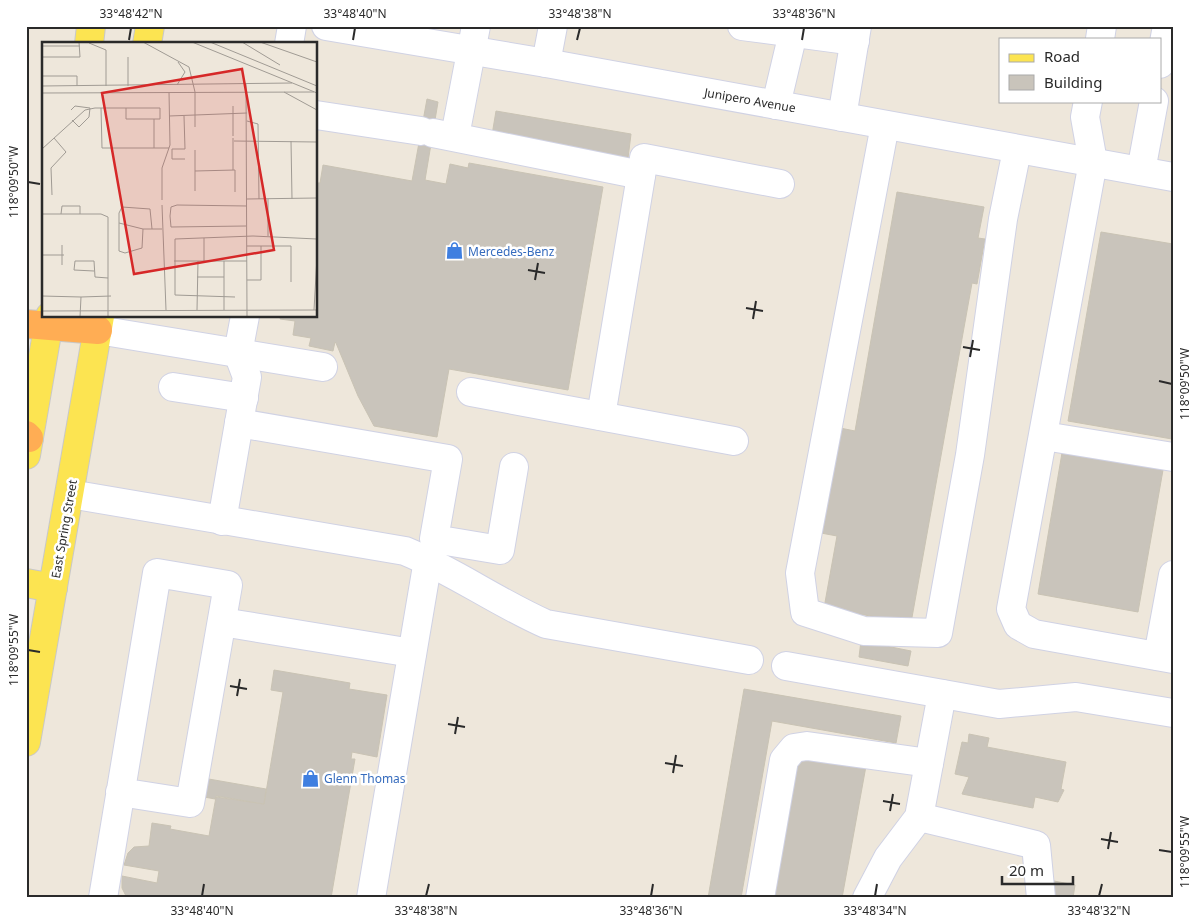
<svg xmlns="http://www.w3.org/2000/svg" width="1199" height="924" viewBox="0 0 1199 924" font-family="'Noto Sans',sans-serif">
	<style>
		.building { fill: #c9c4bb; stroke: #c9c3b4 }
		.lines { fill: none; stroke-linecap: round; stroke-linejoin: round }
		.minor-casing { stroke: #d0d2e4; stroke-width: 30 }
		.major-casing { stroke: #c8c8c8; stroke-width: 30 }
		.highway-casing { stroke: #c8c8c8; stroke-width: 30 }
		.minor { stroke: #fff; stroke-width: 28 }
		.major { stroke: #fce451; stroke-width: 28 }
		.highway { stroke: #ffad54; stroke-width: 28 }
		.ticks { fill: none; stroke: #2a2a2a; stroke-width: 2 }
		.labels { text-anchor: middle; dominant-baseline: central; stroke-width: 5; stroke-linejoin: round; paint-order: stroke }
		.street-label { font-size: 12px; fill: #2a2a2a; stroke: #fff }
		.shop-label { font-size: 12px; fill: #366cbe; stroke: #fff; text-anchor: start }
		.inset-road { fill: none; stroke: #a09b94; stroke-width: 1 }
		.view { fill: #d62828; fill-opacity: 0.15; stroke: #d62828; stroke-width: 2.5 }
		.inset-edge { fill: none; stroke: #2a2a2a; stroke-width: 2.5 }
		.neatline { fill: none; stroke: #2a2a2a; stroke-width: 2 }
		.ticks-label { font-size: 12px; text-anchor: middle; fill: #2a2a2a }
	</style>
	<rect width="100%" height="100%" fill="#eee7db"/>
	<g class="building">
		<polygon points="427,99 438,102 425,180 446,184 450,164 468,168 469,163 603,187 568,390 449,369 437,437 374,426 358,396 336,343 335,342 333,351 309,346 311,338 293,335 295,321 280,319 281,316 316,316 316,183 320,183 323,165 412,181"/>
		<polygon points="496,111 631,134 628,158 492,135"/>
		<polygon points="897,192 984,207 978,238 985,239 977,284 972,283 911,623 824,608 837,536 821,533 840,428 855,431"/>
		<polygon points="1101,232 1173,244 1172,439 1068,421"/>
		<polygon points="1062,453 1163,470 1138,612 1038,594"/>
		<polygon points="861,641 911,651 908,666 859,657"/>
		<polygon points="274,670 350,683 349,689 387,695 377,757 352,752 351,759 355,759 331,898 127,898 122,888 122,876 157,883 159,871 124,865 128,853 134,847 149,846 152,823 171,826 170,829 209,836 216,797 264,804 283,692 271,690"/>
		<polygon points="744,689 901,716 896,743 772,721 741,898 708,898"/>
		<polygon points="969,734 989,738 987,747 1066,762 1061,789 1064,790 1058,802 1035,797 1033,808 962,794 969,777 955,774 962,742 968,743"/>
		<polygon points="799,755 866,766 842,898 774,898"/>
		<polygon points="203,778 266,789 264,804 216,796 215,799 199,796"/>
		<polygon points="1054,881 1075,885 1073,898 1051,898"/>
	</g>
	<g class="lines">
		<defs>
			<g id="minor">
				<polyline points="326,26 546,63 1173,177"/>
				<polyline points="742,26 855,41"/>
				<polyline points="1100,39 1102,26"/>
				<polyline points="289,44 292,26"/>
				<polyline points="546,63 553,26"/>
				<polyline points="1160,64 1167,26"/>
				<polyline points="1088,101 1085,117 1093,162 1011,609 1018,625 1034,634 1173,659"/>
				<polyline points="776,105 793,33"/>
				<polyline points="316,115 421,131"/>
				<polyline points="842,117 857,26"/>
				<polyline points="885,125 800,573 805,612 864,631 938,633 970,455 1003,219 1017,150"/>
				<polyline points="433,133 641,175"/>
				<polyline points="455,136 476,26"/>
				<polyline points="1141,171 1154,101"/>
				<polyline points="98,330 323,367"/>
				<polyline points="173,387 244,398"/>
				<polyline points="471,392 734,441"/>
				<polyline points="601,416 644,158 780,184"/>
				<polyline points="239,423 448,459 434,539 500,550 514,467"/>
				<polyline points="1044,436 1173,457"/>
				<path d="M70,494L405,551C454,571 498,603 546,624L749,660"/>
				<polyline points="222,521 247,377 238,353 245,316"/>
				<polyline points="222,622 412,653"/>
				<polyline points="1158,656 1173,575"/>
				<polyline points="786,666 999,704 1076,697 1173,713"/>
				<polyline points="919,817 1036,845 1041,898"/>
				<polyline points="103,898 157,573 228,585 190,803 120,792"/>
				<polyline points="371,898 428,560"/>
				<polyline points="760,898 784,760 794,748 807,746 929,763"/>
				<polyline points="867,898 888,858 919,817 942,694"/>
			</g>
			<g id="major">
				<polyline points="89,44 91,26"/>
				<polyline points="147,44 150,26"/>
				<polyline points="26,455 50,316"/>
				<polyline points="26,583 53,588"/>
				<polyline points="26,742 100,316"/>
			</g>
			<g id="highway">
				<polyline points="26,324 98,330"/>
				<polyline points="26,435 29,438"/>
			</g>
		</defs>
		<use href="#minor" class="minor-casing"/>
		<use href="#major" class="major-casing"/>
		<use href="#highway" class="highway-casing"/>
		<use href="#minor" class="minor"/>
		<use href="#major" class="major"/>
		<use href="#highway" class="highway"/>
	</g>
	<path class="ticks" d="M129,40L131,28M353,40L355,28M577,40L580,28M802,40L804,28M28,182L40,184M528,270L545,273M535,280L538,263M746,308L763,311M753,319L756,301M963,347L980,350M970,357L973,340M1159,381L1172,384M28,650L40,652M230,686L247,689M237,696L240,679M448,724L465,727M455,734L458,717M665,763L683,766M673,773L676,755M883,801L900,804M890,811L893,794M1101,839L1118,842M1108,849L1111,832M1159,850L1172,852M202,896L204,884M426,896L429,884M651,896L653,884M875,896L877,884M1099,896L1102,884"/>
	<defs>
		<symbol id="shop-bare" viewBox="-9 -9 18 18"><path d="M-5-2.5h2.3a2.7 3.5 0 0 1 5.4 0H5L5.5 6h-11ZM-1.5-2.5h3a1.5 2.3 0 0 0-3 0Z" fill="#3f7fe0" stroke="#fff" stroke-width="2.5" paint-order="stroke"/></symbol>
	</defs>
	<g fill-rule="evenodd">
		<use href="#shop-bare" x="442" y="238" width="25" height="25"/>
		<use href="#shop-bare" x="298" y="766" width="25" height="25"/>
	</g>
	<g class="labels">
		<g class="street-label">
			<text transform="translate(750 100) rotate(10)">Junipero Avenue</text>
			<text transform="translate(64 529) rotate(-80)">East Spring Street</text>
		</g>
		<g class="shop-label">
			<text x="468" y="251">Mercedes-Benz</text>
			<text x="324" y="778">Glenn Thomas</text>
		</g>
	</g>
	<g transform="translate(42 42)">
		<rect width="275" height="275" fill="#eee7db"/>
		<path class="inset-road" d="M101,0L147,25L153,50M150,0L275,51M168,0L275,44M200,0L238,23M218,0L275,20M47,1L64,8V44M0,4H38M0,15H38L37,0M86,15V44M0,34H35V44M204,41L205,275M135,43L143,30L136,20M0,44L250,41M153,50V85M242,50L275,68M0,51L272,50M191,64V94M59,66L60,106H127M29,68L33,64L48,66L47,75L37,85L30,78M127,74L205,71M142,74L143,107H130V117H143M112,77V106M205,79L216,82L217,157M192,99L275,100M249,99L250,157M0,107L43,68L53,66H118V77H84V66M191,128V96M153,129L193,128V150M153,149V108M10,153L9,126L24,110L12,96M205,157L275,156M226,157V194M120,158V126L128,103L127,50M120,163L124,268M0,172H59L66,175V275M19,172L20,164H38V172M77,181L101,187H120M204,184L129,185L128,174L129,165L135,163L205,164M101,187L100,206L83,211L77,209V171L80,165L108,167L110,187M162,196V219M20,203V223M205,204H249V240M0,213H22M132,219H205M52,229L32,228L33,219H52L53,235L66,236M155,235H182M205,238H219V204M0,254L39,255M193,255L133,253V197L211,194L275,197M155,268L156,219M182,268V219M272,268L275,215M0,269L275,268M38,275L39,255L69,254"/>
		<path class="view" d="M200,27L232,208L92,232L60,51Z"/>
		<rect width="275" height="275" class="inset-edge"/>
	</g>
	<rect width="1199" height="924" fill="none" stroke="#ffffff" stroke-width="55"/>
	<rect x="999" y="38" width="162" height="65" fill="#ffffff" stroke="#aaaaaa"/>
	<rect x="1009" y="54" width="25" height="8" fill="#fce451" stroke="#aaaaaa"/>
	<text x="1044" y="62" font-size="15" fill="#2a2a2a">Road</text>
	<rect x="1009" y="75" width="25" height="15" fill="#c9c4bb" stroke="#aaaaaa"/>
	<text x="1044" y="88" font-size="15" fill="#2a2a2a">Building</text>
	<path d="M1002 876v8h71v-8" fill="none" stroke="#2a2a2a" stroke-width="2.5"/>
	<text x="1009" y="876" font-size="15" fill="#2a2a2a" stroke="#ffffff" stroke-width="4" paint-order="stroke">20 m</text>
	<rect x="28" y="28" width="1144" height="868" class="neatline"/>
	<g class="ticks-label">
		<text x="131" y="18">33°48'42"N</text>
		<text x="355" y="18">33°48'40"N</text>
		<text x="580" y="18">33°48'38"N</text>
		<text x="804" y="18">33°48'36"N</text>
		<text transform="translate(14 182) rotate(-90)" y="4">118°09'50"W</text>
		<text transform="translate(1185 384) rotate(-90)" y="4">118°09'50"W</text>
		<text transform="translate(14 650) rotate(-90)" y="4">118°09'55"W</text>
		<text transform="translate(1185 852) rotate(-90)" y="4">118°09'55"W</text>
		<text x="202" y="915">33°48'40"N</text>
		<text x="426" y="915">33°48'38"N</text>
		<text x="651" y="915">33°48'36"N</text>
		<text x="875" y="915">33°48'34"N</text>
		<text x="1099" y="915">33°48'32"N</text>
	</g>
</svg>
